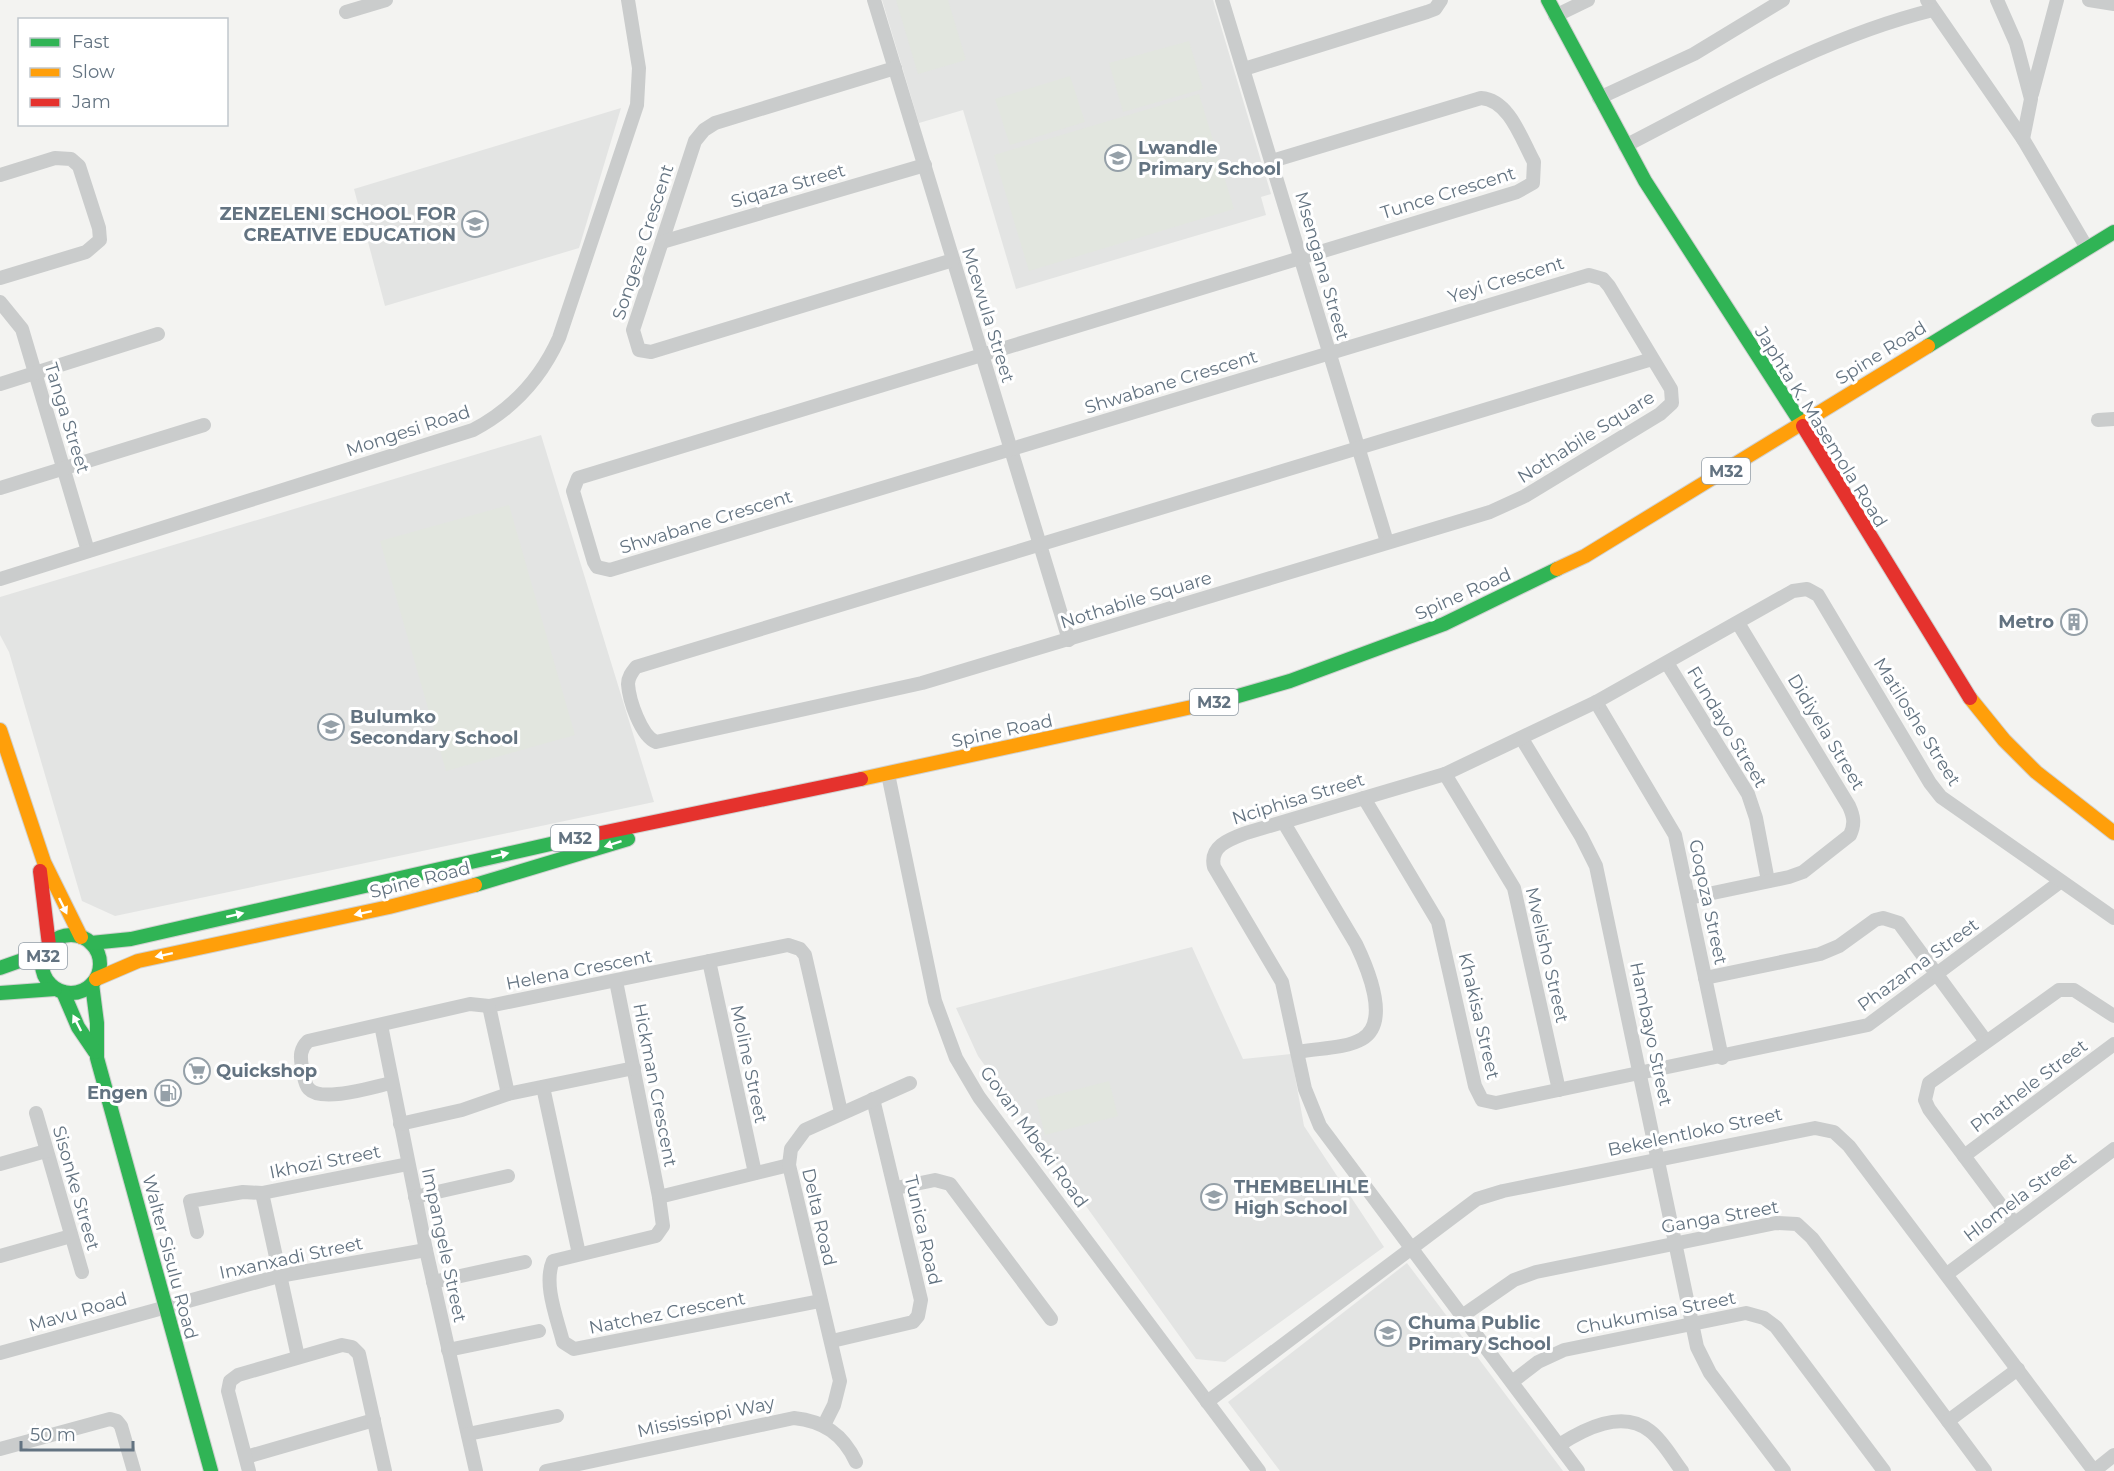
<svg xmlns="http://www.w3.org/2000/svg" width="2114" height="1471" viewBox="0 0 2114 1471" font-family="Montserrat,sans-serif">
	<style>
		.built { fill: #e3e4e3 }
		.green { fill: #e2e6df }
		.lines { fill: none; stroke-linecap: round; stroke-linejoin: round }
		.fast-casing { stroke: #d0d1d0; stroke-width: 16 }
		.slow-casing { stroke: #d0d1d0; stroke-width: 16 }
		.jam-casing { stroke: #d0d1d0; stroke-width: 16 }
		.street { stroke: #cacccc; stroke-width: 14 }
		.fast { stroke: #30b455; stroke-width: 14 }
		.slow { stroke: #ff9f0a; stroke-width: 14 }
		.jam { stroke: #e5322d; stroke-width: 14 }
		.oneway { fill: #fff }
		.labels { text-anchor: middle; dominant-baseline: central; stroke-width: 6; stroke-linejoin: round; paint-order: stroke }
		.shield { fill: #fff; stroke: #929da7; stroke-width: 1.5 }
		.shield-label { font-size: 16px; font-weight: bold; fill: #637381 }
		.poi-label { font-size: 18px; font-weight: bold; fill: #637381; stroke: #fff; text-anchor: start }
		.street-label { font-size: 18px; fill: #637381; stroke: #fff }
	</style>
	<rect width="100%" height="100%" fill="#f3f3f1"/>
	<g class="built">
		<polygon points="882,0 1213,0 1271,194 1261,197 1266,215 1016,289 963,110 919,123"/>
		<polygon points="621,108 579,248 385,306 354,189"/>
		<polygon points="541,435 654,802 115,916 82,901 9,652 0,635 0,597"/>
		<polygon points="1192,947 1243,1059 1291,1054 1304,1126 1384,1247 1225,1362 1196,1359 978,1056 956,1008"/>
		<polygon points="1407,1263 1563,1471 1280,1471 1228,1402"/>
	</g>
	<g class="green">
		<polygon points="896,0 948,0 966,60 918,74"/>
		<polygon points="1189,41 1203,89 1123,112 1109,63"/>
		<polygon points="1070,76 1085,122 1010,145 995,99"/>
		<polygon points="1199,94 1234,209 1029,271 994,155"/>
		<polygon points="509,505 575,735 446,771 380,541"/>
		<polygon points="1109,1081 1118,1116 1045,1135 1036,1100"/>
	</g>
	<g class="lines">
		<defs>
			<g id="fast">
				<polyline points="1548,0 1645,181 1803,426"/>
				<polyline points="1928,346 2114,232"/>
				<polyline points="1224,700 1290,681 1444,624 1557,569"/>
				<polyline points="475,885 628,839"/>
				<circle cx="71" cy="964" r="29"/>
				<polyline points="91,943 131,939 577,838"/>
				<polyline points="0,968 45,952"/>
				<polyline points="92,984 97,1023 97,1058 211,1471"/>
				<polyline points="63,992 78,1027 95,1052"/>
				<polyline points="0,993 55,989"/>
			</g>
			<g id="slow">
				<polyline points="1557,569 1585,556 1928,346"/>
				<polyline points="1970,698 2004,740 2036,772 2114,833"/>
				<polyline points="0,730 44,862 81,937"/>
				<polyline points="861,779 1224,700"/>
				<polyline points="96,979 138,961 389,907 475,885"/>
			</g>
			<g id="jam">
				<polyline points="1803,426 1970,698"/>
				<polyline points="577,838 861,779"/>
				<polyline points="40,871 49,945"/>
			</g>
		</defs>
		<use href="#fast" class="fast-casing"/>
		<use href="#slow" class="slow-casing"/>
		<use href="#jam" class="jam-casing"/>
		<g class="street">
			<polyline points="874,0 1069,640"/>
			<polyline points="1222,0 1387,542"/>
			<polyline points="1927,0 2023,139 2087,248"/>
			<polyline points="1997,0 2016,43 2031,99 2023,139"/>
			<polyline points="2089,0 2114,4"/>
			<polyline points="346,12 386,0"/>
			<polyline points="1555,16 1588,0"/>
			<polyline points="895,68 715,123 704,130 695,141 633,330 639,350 651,352 953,260"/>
			<polyline points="1244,69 1427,12 1435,9 1441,0"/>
			<polyline points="2032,94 2057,0"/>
			<polyline points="1599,98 1694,54 1783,0"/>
			<path d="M1625,146C1724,95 1824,37 1933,10"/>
			<path d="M1272,161L1481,98C1510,100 1522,141 1534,162L1533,183L1517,192L578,478L573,491L594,562L597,567L610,570L1589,275L1603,279L1609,286L1671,389L1672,403L1660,414L1525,496L1490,512L922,683L656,742C641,736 629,700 628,684C628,677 632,672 636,667L1652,359"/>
			<polyline points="0,175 55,158 71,159 79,166 99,228 100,240 86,252 0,278"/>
			<polyline points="662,242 925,165"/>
			<polyline points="0,302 22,329 88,551"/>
			<polyline points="0,384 158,334"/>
			<polyline points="2098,420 2114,419"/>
			<polyline points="0,488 204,425"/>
			<path d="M0,579L473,430C513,409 541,378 559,338L637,105L639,68L628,0"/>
			<polyline points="1667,663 1748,794 1756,818 1768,881"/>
			<polyline points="1596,702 1675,835 1722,1058"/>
			<polyline points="1522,739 1581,836 1596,866 1697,1347 1710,1373 1784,1471"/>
			<polyline points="888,774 935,1001 956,1058 979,1097 1259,1471"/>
			<polyline points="1445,774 1514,888 1559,1090"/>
			<polyline points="1364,798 1438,922 1475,1086 1482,1100 1496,1103 1868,1025 2060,882"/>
			<path d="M1284,823L1356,944C1367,967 1391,1022 1362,1039C1345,1049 1317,1048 1298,1052"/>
			<path d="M1689,898L1789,877L1803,872L1850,835C1855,824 1854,817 1849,806L1738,623"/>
			<polyline points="709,961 755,1173"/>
			<polyline points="1705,978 1820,954 1839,946 1875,920 1883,918 1899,923 1985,1040"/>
			<polyline points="616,981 659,1197"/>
			<polyline points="381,1025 426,1250 476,1471"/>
			<polyline points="634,1068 508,1094 489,1006 788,945 800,949 805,955 841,1112"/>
			<path d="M391,1083C373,1087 322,1103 309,1089C304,1084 304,1074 302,1067C300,1056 300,1049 308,1041L470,1004L489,1006"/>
			<polyline points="543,1087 579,1254"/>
			<polyline points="36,1113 82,1272"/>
			<polyline points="400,1124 462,1110 508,1094"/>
			<polyline points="1964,1156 2114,1044"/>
			<polyline points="0,1164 46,1151"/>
			<path d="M789,1165L659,1197L663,1226L656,1236L553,1261C543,1284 557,1318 563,1342L574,1349L820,1301"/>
			<polyline points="896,1188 935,1180 950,1184 1051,1319"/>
			<polyline points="262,1193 298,1357"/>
			<polyline points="415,1197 508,1176"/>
			<polyline points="2014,1223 1929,1109 1925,1100 1929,1083 2059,990 2074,990 2114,1016"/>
			<polyline points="197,1232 190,1201 243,1192 262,1193 408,1164"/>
			<polyline points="0,1256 71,1236"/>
			<polyline points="1947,1274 2114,1149"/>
			<polyline points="433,1282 525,1262"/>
			<polyline points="1462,1316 1514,1280 1536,1272 1776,1223 1797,1224 1812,1238 1985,1471"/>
			<polyline points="832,1341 913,1322 918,1316 921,1300 873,1099"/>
			<polyline points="448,1350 539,1331"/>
			<polyline points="0,1353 279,1276 426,1250"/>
			<polyline points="1512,1382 1538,1362 1564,1350 1746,1313 1764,1318 1776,1327 1884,1471"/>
			<polyline points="1207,1402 1477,1199 1503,1191 1815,1128 1834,1132 1849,1146 2094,1471"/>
			<polyline points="1948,1421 2018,1369"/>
			<polyline points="824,1425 834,1405 840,1381 789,1165 791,1149 805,1130 910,1083"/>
			<polyline points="468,1434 557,1416"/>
			<path d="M1559,1445C1584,1429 1622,1409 1650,1431C1663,1441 1672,1458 1682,1471"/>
			<polyline points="0,1449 110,1419 117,1421 121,1426 134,1471"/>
			<polyline points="246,1457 374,1420"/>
			<polyline points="249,1471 228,1391 230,1381 238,1375 342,1345 352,1347 359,1354 385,1471"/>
			<path d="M546,1471L794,1418C823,1421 843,1434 856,1462"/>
			<path d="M1578,1471L1320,1126L1305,1089L1282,982L1214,867C1209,846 1230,839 1246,833L1445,774L1596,702L1793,591L1807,589L1818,595L1930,783L1941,797L2114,918"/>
			<polyline points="2094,1471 2114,1455"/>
		</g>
		<use href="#fast" class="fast"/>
		<use href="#slow" class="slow"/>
		<use href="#jam" class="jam"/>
	</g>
	<defs><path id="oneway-solid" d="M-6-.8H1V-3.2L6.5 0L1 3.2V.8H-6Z" transform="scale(1.5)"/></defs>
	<g class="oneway">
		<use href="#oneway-solid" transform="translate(613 844) rotate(162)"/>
		<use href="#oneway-solid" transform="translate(500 855) rotate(-13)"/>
		<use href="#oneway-solid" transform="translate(63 906) rotate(64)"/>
		<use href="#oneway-solid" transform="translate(363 913) rotate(168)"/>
		<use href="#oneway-solid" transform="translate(235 915) rotate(-13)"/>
		<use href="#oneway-solid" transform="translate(164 955) rotate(168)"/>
		<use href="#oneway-solid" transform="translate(77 1023) rotate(-117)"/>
	</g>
	<defs>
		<symbol id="school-ring" viewBox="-11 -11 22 22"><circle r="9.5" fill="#fff" stroke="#95a0a8" stroke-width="1.5"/><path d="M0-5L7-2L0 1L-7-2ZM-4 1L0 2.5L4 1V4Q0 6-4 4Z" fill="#95a0a8"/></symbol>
		<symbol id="building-ring" viewBox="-11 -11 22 22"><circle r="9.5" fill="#fff" stroke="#95a0a8" stroke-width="1.5"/><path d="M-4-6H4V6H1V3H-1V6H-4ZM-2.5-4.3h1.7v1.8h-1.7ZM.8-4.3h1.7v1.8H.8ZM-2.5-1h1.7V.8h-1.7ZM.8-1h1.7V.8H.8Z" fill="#95a0a8"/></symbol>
		<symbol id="supermarket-ring" viewBox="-11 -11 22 22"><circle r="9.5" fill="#fff" stroke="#95a0a8" stroke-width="1.5"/><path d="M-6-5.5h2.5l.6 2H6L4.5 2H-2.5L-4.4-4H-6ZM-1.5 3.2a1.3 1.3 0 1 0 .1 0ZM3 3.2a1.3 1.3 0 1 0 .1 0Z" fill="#95a0a8"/></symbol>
		<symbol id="fuel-ring" viewBox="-11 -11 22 22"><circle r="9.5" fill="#fff" stroke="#95a0a8" stroke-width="1.5"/><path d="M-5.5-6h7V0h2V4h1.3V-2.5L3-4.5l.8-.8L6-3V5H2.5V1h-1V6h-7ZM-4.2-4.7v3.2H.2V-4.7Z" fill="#95a0a8"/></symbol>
	</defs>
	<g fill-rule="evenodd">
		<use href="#school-ring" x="1103" y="143" width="30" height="30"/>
		<use href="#school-ring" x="460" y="209" width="30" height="30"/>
		<use href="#building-ring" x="2059" y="607" width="30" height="30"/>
		<use href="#school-ring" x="316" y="712" width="30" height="30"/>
		<use href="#supermarket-ring" x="182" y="1056" width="30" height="30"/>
		<use href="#fuel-ring" x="153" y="1078" width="30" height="30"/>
		<use href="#school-ring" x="1199" y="1182" width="30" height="30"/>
		<use href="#school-ring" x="1373" y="1318" width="30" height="30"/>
	</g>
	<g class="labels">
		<g class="shield">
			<rect x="1702" y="458" width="48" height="26" rx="4.5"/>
			<rect x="1190" y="689" width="48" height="26" rx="4.5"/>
			<rect x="551" y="825" width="48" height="26" rx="4.5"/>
			<rect x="19" y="943" width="48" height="26" rx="4.5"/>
		</g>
		<g class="shield-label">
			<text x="1726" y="471">M32</text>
			<text x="1214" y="702">M32</text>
			<text x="575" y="838">M32</text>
			<text x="43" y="956">M32</text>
		</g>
		<g class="poi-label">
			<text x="1138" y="148">Lwandle<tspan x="1138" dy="21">Primary School</tspan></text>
			<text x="456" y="214" text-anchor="end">ZENZELENI SCHOOL FOR<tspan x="456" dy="21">CREATIVE EDUCATION</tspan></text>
			<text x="2054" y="622" text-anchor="end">Metro</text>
			<text x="350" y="717">Bulumko<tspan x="350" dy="21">Secondary School</tspan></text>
			<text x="216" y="1071">Quickshop</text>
			<text x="148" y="1093" text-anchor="end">Engen</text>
			<text x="1234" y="1187">THEMBELIHLE<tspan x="1234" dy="21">High School</tspan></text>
			<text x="1408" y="1323">Chuma Public<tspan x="1408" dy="21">Primary School</tspan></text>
		</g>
		<g class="street-label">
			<text transform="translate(788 186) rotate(-16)">Siqaza Street</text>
			<text transform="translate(1448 193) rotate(-17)">Tunce Crescent</text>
			<text transform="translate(643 242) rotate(-72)">Songeze Crescent</text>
			<text transform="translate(1322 266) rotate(74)">Msengana Street</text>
			<text transform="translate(1506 280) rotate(-17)">Yeyi Crescent</text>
			<text transform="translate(988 315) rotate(73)">Mcewula Street</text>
			<text transform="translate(1881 353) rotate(-32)">Spine Road</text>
			<text transform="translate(1171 382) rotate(-17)">Shwabane Crescent</text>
			<text transform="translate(67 418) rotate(73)">Tanga Street</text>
			<text transform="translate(1821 427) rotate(58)">Japhta K. Masemola Road</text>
			<text transform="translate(408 431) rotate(-18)">Mongesi Road</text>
			<text transform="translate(1586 437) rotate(-32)">Nothabile Square</text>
			<text transform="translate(706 522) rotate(-17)">Shwabane Crescent</text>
			<text transform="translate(1463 594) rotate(-24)">Spine Road</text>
			<text transform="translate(1136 600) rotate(-17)">Nothabile Square</text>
			<text transform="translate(1917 722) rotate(58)">Matiloshe Street</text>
			<text transform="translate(1727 727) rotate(59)">Fundayo Street</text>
			<text transform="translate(1002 731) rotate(-12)">Spine Road</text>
			<text transform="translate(1826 732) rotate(59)">Didiyela Street</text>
			<text transform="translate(1298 799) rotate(-17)">Nciphisa Street</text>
			<text transform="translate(420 880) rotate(-14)">Spine Road</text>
			<text transform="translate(1708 902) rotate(78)">Goqoza Street</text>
			<text transform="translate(1547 955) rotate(77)">Mvelisho Street</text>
			<text transform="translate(1918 965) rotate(-36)">Phazama Street</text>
			<text transform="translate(579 970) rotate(-11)">Helena Crescent</text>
			<text transform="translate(1479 1016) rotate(77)">Khakisa Street</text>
			<text transform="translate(1651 1034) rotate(78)">Hambayo Street</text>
			<text transform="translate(749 1064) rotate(78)">Moline Street</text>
			<text transform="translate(655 1085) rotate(79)">Hickman Crescent</text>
			<text transform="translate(2029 1086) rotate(-37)">Phathele Street</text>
			<text transform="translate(1695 1132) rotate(-12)">Bekelentloko Street</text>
			<text transform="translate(1034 1137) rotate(54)">Govan Mbeki Road</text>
			<text transform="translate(325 1162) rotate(-11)">Ikhozi Street</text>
			<text transform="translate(76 1188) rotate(74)">Sisonke Street</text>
			<text transform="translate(2020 1197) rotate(-37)">Hlomela Street</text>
			<text transform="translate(819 1217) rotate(77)">Delta Road</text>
			<text transform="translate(1720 1217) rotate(-10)">Ganga Street</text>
			<text transform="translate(923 1230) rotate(77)">Tunica Road</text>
			<text transform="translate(444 1245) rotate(78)">Impangele Street</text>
			<text transform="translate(170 1257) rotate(75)">Walter Sisulu Road</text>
			<text transform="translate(291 1258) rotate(-12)">Inxanxadi Street</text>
			<text transform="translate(78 1312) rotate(-16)">Mavu Road</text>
			<text transform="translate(667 1313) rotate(-11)">Natchez Crescent</text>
			<text transform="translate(1656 1313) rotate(-11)">Chukumisa Street</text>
			<text transform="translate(706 1417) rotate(-12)">Mississippi Way</text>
		</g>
	</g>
	<rect x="18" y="18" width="210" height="108" fill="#ffffff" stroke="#c1c7cd" stroke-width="1.5"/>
	<rect x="30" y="38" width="30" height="9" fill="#30b455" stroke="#c1c7cd" stroke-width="1.5"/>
	<text x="72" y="48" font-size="18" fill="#637381">Fast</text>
	<rect x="30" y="68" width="30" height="9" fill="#ff9f0a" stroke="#c1c7cd" stroke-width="1.5"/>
	<text x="72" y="78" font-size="18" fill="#637381">Slow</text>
	<rect x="30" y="98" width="30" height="9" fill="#e5322d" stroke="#c1c7cd" stroke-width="1.5"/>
	<text x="72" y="108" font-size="18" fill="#637381">Jam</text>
	<path d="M21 1441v9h112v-9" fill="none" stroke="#637381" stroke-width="3"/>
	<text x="30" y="1441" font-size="18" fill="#637381" stroke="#ffffff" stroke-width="4.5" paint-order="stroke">50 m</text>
</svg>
